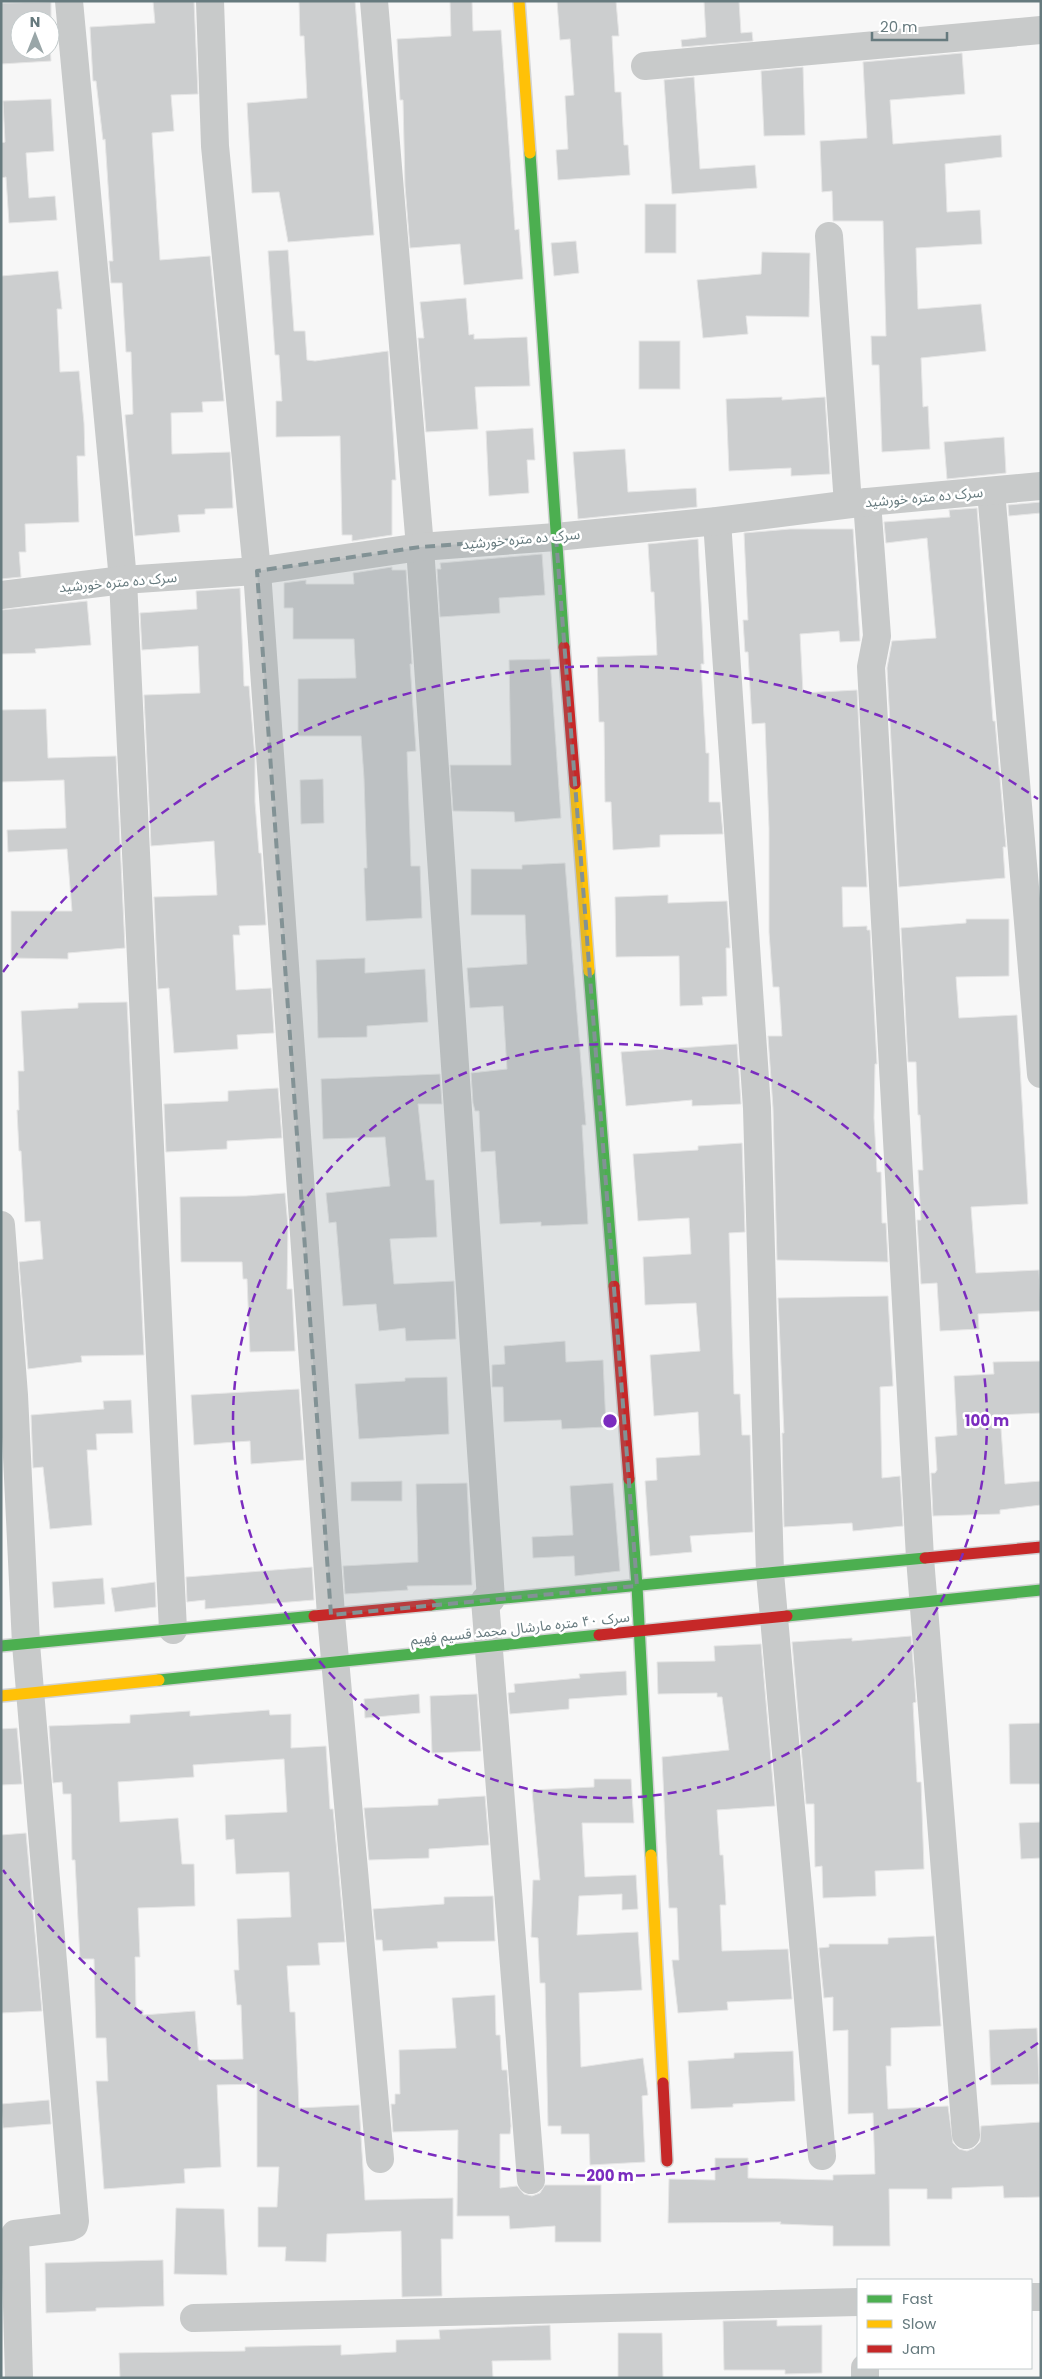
<svg xmlns="http://www.w3.org/2000/svg" width="1042" height="2379" viewBox="0 0 1042 2379" font-family="Poppins,'Noto Sans Arabic',sans-serif">
	<style>
		.building { fill: #cccecf; stroke: #e6e6e6; fill-rule: evenodd }
		.lines { fill: none; stroke-linecap: round; stroke-linejoin: round }
		.fast-casing { stroke: #d2d3d4; stroke-width: 14 }
		.slow-casing { stroke: #d2d3d4; stroke-width: 14 }
		.jam-casing { stroke: #d2d3d4; stroke-width: 14 }
		.street { stroke: #c8caca; stroke-width: 28 }
		.fast { stroke: #4caf50; stroke-width: 11 }
		.slow { stroke: #ffc107; stroke-width: 11 }
		.jam { stroke: #c62828; stroke-width: 11 }
		.marked { fill: #829295; fill-opacity: 0.2; stroke: #829295; stroke-width: 4; stroke-dasharray: 10 6; stroke-linejoin: round }
		.ring { fill: none; stroke: #7b2cbf; stroke-width: 2.5; stroke-dasharray: 9 6 }
		.labels { text-anchor: middle; dominant-baseline: central; stroke-width: 5; stroke-linejoin: round; paint-order: stroke }
		.street-label { font-size: 14px; fill: #667a7e; stroke: #fff }
		.centre { fill: #7b2cbf; stroke: #fff; stroke-width: 2.5 }
		.ring-label { font-size: 15px; text-anchor: middle; font-weight: bold; fill: #7b2cbf; stroke: #fff; stroke-width: 5; stroke-linejoin: round; paint-order: stroke }
	</style>
	<rect width="100%" height="100%" fill="#f7f7f7"/>
	<g class="building">
		<polygon points="153,1 194,1 198,94 171,95 174,131 152,133 160,260 210,256 224,401 202,402 203,412 171,413 172,454 230,452 233,508 205,509 205,514 178,515 180,532 135,536 125,415 133,414 131,352 126,352 122,283 111,283 109,261 113,261 105,139 103,140 96,81 93,81 90,27 155,23"/>
		<polygon points="299,1 355,1 374,235 288,242 279,192 252,193 247,103 307,98 304,36 300,36"/>
		<polygon points="450,1 472,1 473,31 501,30 515,230 519,229 523,279 464,285 460,244 410,248 405,186 403,100 400,100 397,39 451,36"/>
		<polygon points="557,1 616,1 619,36 612,36 615,92 621,92 624,145 628,145 630,175 558,180 556,150 568,149 565,96 574,95 570,39 560,40"/>
		<polygon points="704,1 739,1 741,33 752,32 753,41 682,47 681,40 706,37"/>
		<polygon points="51,2 51,42 50,20 20,20 20,50 50,50 50,44 51,61 1,64 1,3"/>
		<polygon points="962,53 965,94 890,100 893,144 1001,135 1002,157 945,164 947,212 980,210 982,244 916,248 918,309 981,304 986,351 921,358 923,407 928,406 930,449 882,452 879,365 872,365 871,336 886,336 883,221 833,221 832,191 822,192 820,141 867,138 863,62"/>
		<polygon points="803,67 805,135 764,136 761,71"/>
		<polygon points="694,77 700,169 755,165 757,188 672,194 664,80"/>
		<polygon points="51,99 54,151 26,153 29,198 55,196 57,220 9,223 6,177 1,178 1,143 5,142 3,101"/>
		<rect x="645" y="204" width="31" height="49"/>
		<polygon points="576,241 579,273 554,276 551,243"/>
		<polygon points="288,250 294,331 305,331 307,360 315,361 388,351 396,480 392,480 392,535 352,541 352,535 342,535 340,436 276,437 276,401 282,401 279,355 275,355 268,251"/>
		<polygon points="762,252 810,253 809,317 746,316 748,334 703,338 697,280 761,274"/>
		<polygon points="58,271 62,309 57,309 60,372 79,371 84,423 85,456 77,456 79,522 25,524 26,552 19,552 21,577 1,579 1,276"/>
		<polygon points="466,298 469,335 474,334 474,339 527,337 530,386 475,387 478,429 426,432 418,338 424,338 420,302"/>
		<rect x="639" y="341" width="41" height="48"/>
		<polygon points="782,397 782,400 825,397 830,474 791,476 791,468 729,471 726,399"/>
		<polygon points="533,428 535,460 527,460 529,493 489,496 486,431"/>
		<polygon points="1004,437 1006,473 947,479 944,442"/>
		<polygon points="625,449 628,492 696,488 697,507 578,519 573,452"/>
		<polygon points="1041,502 1041,513 1009,516 1008,505"/>
		<polygon points="977,508 993,721 995,721 1006,847 1003,847 1005,878 899,887 887,668 892,641 936,638 927,538 886,543 884,522 950,517 949,510"/>
		<polygon points="790,529 853,529 860,641 840,642 839,631 800,634 803,693 857,690 867,887 842,887 843,927 867,926 867,930 870,930 877,1064 875,1064 874,1118 877,1172 881,1172 882,1223 886,1223 888,1262 777,1260 773,1108 768,1036 782,1036 779,987 773,987 769,932 769,828 765,723 752,724 748,652 745,652 743,620 748,620 744,533"/>
		<polygon points="698,539 704,664 701,664 706,753 709,753 709,802 720,802 723,834 660,835 660,847 613,850 611,802 605,802 604,722 599,722 597,657 657,655 654,592 651,592 648,544"/>
		<polygon points="542,554 545,595 499,598 500,613 440,617 437,569 441,569 440,563"/>
		<polygon points="392,567 392,570 406,570 412,664 410,664 416,751 407,752 411,866 420,866 422,918 366,921 364,868 367,868 364,778 361,736 298,736 298,679 356,678 354,639 293,639 293,608 284,608 284,583 306,580 306,584 354,584 353,573"/>
		<polygon points="240,588 244,686 249,686 255,758 255,802 259,853 261,853 266,925 239,926 240,935 233,935 236,990 271,988 274,1033 237,1035 238,1049 174,1053 169,988 158,989 154,897 217,895 214,841 151,846 144,695 200,693 198,646 142,650 140,613 197,609 196,591"/>
		<polygon points="87,601 91,645 35,649 36,653 1,654 1,610"/>
		<polygon points="550,659 561,818 515,822 514,812 453,811 450,765 511,765 509,660"/>
		<polygon points="46,709 48,758 116,756 125,948 68,953 68,959 11,958 11,911 72,911 67,849 8,852 7,830 66,828 64,780 1,782 1,710"/>
		<polygon points="323,779 324,823 301,824 300,780"/>
		<polygon points="565,863 586,1125 582,1125 588,1224 541,1226 541,1222 500,1224 495,1151 481,1152 479,1111 475,1111 473,1103 471,1073 507,1069 503,1006 470,1008 467,968 527,964 525,915 471,915 471,869 522,869 522,865"/>
		<polygon points="668,895 668,903 727,901 730,948 726,948 727,996 702,997 703,1005 680,1006 679,956 616,957 615,897"/>
		<polygon points="966,919 1009,919 1009,976 956,977 959,1018 1017,1015 1028,1204 971,1207 976,1273 1039,1270 1041,1311 978,1314 979,1329 940,1331 937,1283 921,1284 917,1220 921,1220 918,1170 923,1170 920,1115 918,1115 916,1062 908,1062 901,928 966,923"/>
		<polygon points="365,958 365,973 425,969 428,1022 367,1026 367,1037 318,1038 316,960"/>
		<polygon points="127,1002 144,1355 81,1356 82,1362 28,1369 19,1262 43,1259 40,1221 25,1222 21,1151 19,1151 17,1110 19,1110 18,1071 24,1071 21,1011 78,1008 78,1003"/>
		<polygon points="737,1044 741,1104 692,1106 692,1100 626,1106 621,1052"/>
		<polygon points="440,1074 442,1104 418,1104 426,1180 434,1180 437,1237 390,1239 394,1284 454,1281 456,1339 406,1341 405,1328 379,1331 376,1304 343,1306 336,1222 329,1223 326,1193 390,1186 388,1167 385,1137 323,1139 321,1079"/>
		<polygon points="278,1088 282,1138 227,1141 227,1149 166,1152 164,1104 228,1101 228,1091"/>
		<polygon points="742,1143 745,1232 729,1233 734,1394 740,1394 742,1435 750,1435 753,1532 690,1536 692,1552 650,1556 645,1481 657,1480 656,1458 700,1455 698,1412 654,1416 650,1355 700,1351 696,1303 645,1305 643,1257 691,1254 689,1218 638,1221 633,1154 698,1150 698,1146"/>
		<polygon points="285,1193 288,1226 287,1289 292,1289 295,1351 250,1352 247,1279 243,1279 242,1262 181,1262 180,1197 246,1196"/>
		<polygon points="888,1296 893,1386 880,1387 882,1478 900,1476 903,1526 853,1531 852,1523 784,1527 782,1433 784,1433 778,1298"/>
		<polygon points="565,1341 566,1362 603,1360 606,1427 562,1429 561,1420 504,1422 503,1387 492,1387 492,1365 505,1364 504,1346"/>
		<polygon points="1041,1361 1041,1413 1000,1415 1005,1484 1041,1481 1041,1505 1000,1510 1000,1514 933,1516 931,1473 935,1473 937,1470 935,1437 957,1435 954,1376 994,1374 993,1362"/>
		<polygon points="447,1377 449,1434 359,1439 355,1384 405,1381 405,1378"/>
		<polygon points="299,1389 304,1460 251,1464 250,1441 194,1445 191,1395"/>
		<polygon points="131,1400 133,1433 96,1434 97,1450 87,1450 92,1525 50,1529 43,1467 33,1468 31,1415 104,1409 103,1401"/>
		<polygon points="402,1481 402,1501 351,1501 351,1482"/>
		<polygon points="467,1483 472,1585 407,1586 408,1590 345,1594 343,1566 418,1562 416,1484"/>
		<polygon points="613,1483 620,1571 575,1576 574,1556 533,1558 532,1537 573,1535 570,1486"/>
		<polygon points="312,1567 314,1600 205,1609 205,1600 187,1602 186,1577"/>
		<polygon points="103,1578 105,1604 54,1608 52,1582"/>
		<polygon points="155,1582 156,1607 115,1612 111,1588"/>
		<polygon points="911,1636 916,1702 913,1703 917,1782 921,1782 924,1869 875,1871 876,1896 823,1898 822,1866 815,1867 814,1804 806,1804 792,1642 852,1638 852,1641"/>
		<polygon points="761,1644 775,1806 717,1810 720,1855 723,1855 726,1905 720,1905 722,1951 788,1949 792,1999 727,2002 728,2010 678,2013 672,1960 679,1960 677,1908 669,1908 662,1757 729,1750 722,1697 717,1697 717,1693 658,1694 657,1662 715,1661 714,1646"/>
		<polygon points="626,1671 627,1695 569,1699 569,1709 510,1714 508,1693 515,1692 514,1684 580,1678 579,1674"/>
		<polygon points="419,1694 420,1713 365,1718 364,1699"/>
		<polygon points="477,1694 481,1751 432,1753 430,1696"/>
		<path d="M269,1710L270,1715L291,1714V1748L326,1746L330,1809H333L345,1942L318,1943L320,1965L287,1966L290,2012H295L299,2108L359,2105L365,2200L453,2198V2239H441L442,2296L402,2297L401,2231L327,2234L326,2262L285,2261L286,2247H258V2207H277L279,2167H257V2084L217,2085L221,2167L184,2169L185,2183L104,2189L96,2081H108L106,2038H96L94,1959H80L75,1860H72L71,1794H63L62,1782L53,1783L49,1726L130,1723V1715L190,1711V1716ZM284,1759L287,1812L225,1815L226,1840L234,1839L236,1874L289,1872L291,1917L237,1919L239,1970H234L237,2005H241L243,2059L199,2060L195,2011L143,2015V2010H136L135,1957H140L138,1908L195,1906L194,1864H182L178,1818L120,1822L118,1782L194,1777L193,1765Z"/>
		<polygon points="1041,1723 1041,1784 1010,1784 1009,1724"/>
		<polygon points="17,1728 22,1784 1,1785 1,1729"/>
		<polygon points="594,1779 631,1779 634,1823 582,1823 585,1877 636,1875 638,1909 622,1910 622,1894 579,1896 577,1935 638,1932 642,1990 579,1993 581,2067 643,2058 648,2095 642,2096 645,2162 590,2165 589,2134 561,2134 561,2126 548,2126 545,1983 540,1983 538,1938 531,1937 533,1880 540,1880 532,1790 594,1787"/>
		<polygon points="485,1796 489,1845 429,1849 429,1858 369,1860 364,1808 438,1805 438,1799"/>
		<polygon points="1041,1822 1041,1858 1021,1859 1019,1823"/>
		<polygon points="26,1833 42,2011 1,2013 1,1835"/>
		<polygon points="493,1896 495,1941 437,1942 438,1948 383,1951 382,1940 376,1940 373,1909 444,1904 444,1897"/>
		<polygon points="934,1936 941,2026 891,2028 891,2066 886,2066 888,2109 948,2106 953,2143 959,2149 967,2151 974,2148 980,2142 981,2126 1041,2122 1041,2197 1004,2198 1003,2186 952,2188 952,2199 927,2199 927,2189 889,2189 890,2246 833,2246 833,2226 780,2224 781,2222 668,2223 669,2179 715,2180 715,2158 748,2158 748,2178 833,2180 833,2175 875,2174 873,2113 848,2114 848,2030 833,2031 833,1997 824,1998 819,1948 829,1947 829,1944 888,1944 888,1938"/>
		<polygon points="495,1995 496,2035 500,2035 502,2070 507,2070 511,2126 510,2134 500,2134 500,2188 517,2186 524,2194 532,2196 540,2193 545,2185 601,2185 601,2242 555,2242 555,2226 510,2229 509,2216 457,2216 458,2130 393,2132 391,2104 395,2104 395,2094 400,2094 399,2050 456,2048 452,1998"/>
		<polygon points="1037,2028 1039,2084 991,2085 989,2030"/>
		<polygon points="793,2051 795,2101 733,2104 733,2107 691,2109 688,2061 734,2058 734,2053"/>
		<polygon points="49,2100 51,2124 3,2128 1,2104"/>
		<polygon points="176,2208 224,2209 227,2275 174,2274"/>
		<polygon points="163,2260 164,2306 96,2308 96,2311 46,2313 45,2263"/>
		<polygon points="777,2320 777,2326 822,2325 822,2373 785,2374 785,2370 724,2370 723,2321"/>
		<polygon points="550,2325 551,2360 492,2361 493,2378 120,2378 119,2353 245,2351 245,2347 341,2345 341,2355 396,2352 396,2340 440,2339 439,2330"/>
		<polygon points="618,2333 662,2333 663,2378 618,2378"/>
	</g>
	<g class="lines">
		<defs>
			<g id="fast">
				<polyline points="530,153 564,647"/>
				<polyline points="589,971 614,1286"/>
				<polyline points="629,1479 637,1586 651,1855"/>
				<polyline points="431,1605 925,1558"/>
				<polyline points="787,1616 1041,1590"/>
				<polyline points="1,1646 314,1616"/>
				<polyline points="159,1680 599,1635"/>
			</g>
			<g id="slow">
				<polyline points="519,1 530,153"/>
				<polyline points="575,784 589,971"/>
				<polyline points="1,1696 159,1680"/>
				<polyline points="651,1855 663,2083"/>
			</g>
			<g id="jam">
				<polyline points="564,647 575,784"/>
				<polyline points="614,1286 629,1479"/>
				<polyline points="925,1558 1041,1547"/>
				<polyline points="314,1616 431,1605"/>
				<polyline points="599,1635 787,1616"/>
				<polyline points="663,2083 667,2161"/>
			</g>
		</defs>
		<use href="#fast" class="fast-casing"/>
		<use href="#slow" class="slow-casing"/>
		<use href="#jam" class="jam-casing"/>
		<g class="street">
			<polyline points="69,1 123,580 173,1630"/>
			<polyline points="210,1 215,146 257,571 331,1615 380,2159"/>
			<polyline points="374,1 420,547 491,1599"/>
			<polyline points="645,66 1041,30"/>
			<polyline points="829,236 848,504"/>
			<polyline points="991,491 1041,1074"/>
			<polyline points="867,502 877,636 871,667 920,1558 966,2135"/>
			<polyline points="717,521 757,1108 770,1573 822,2156"/>
			<polyline points="1,595 123,580 257,571 420,547 556,537 717,521 867,502 1041,486"/>
			<polyline points="1,1225 14,1395 26,1644 75,2221 74,2225 70,2227 15,2234 19,2378"/>
			<polyline points="485,1600 531,2180"/>
			<polyline points="1031,2297 1041,2297"/>
			<polyline points="194,2318 858,2302"/>
			<polyline points="865,2368 865,2378"/>
		</g>
		<use href="#fast" class="fast"/>
		<use href="#slow" class="slow"/>
		<use href="#jam" class="jam"/>
	</g>
	<path class="marked" d="M556,537L637,1586L331,1615L257,571L420,547Z"/>
	<g class="ring">
		<circle cx="610" cy="1421" r="377"/>
		<path d="M1038 2043A755 755 0 0 1 3 1870M3 972A755 755 0 0 1 1038 799"/>
	</g>
	<g class="labels">
		<g class="street-label">
			<text transform="translate(924 497) rotate(-5)">سرک ده متره خورشید</text>
			<text transform="translate(521 539) rotate(-5)">سرک ده متره خورشید</text>
			<text transform="translate(118 582) rotate(-5)">سرک ده متره خورشید</text>
			<text transform="translate(520 1628) rotate(-6)">سرک ۴۰ متره مارشال محمد قسیم فهیم</text>
		</g>
	</g>
	<circle cx="610" cy="1421" r="8" class="centre"/>
	<g class="ring-label">
		<text x="987" y="1426">100 m</text>
		<text x="610" y="2181">200 m</text>
	</g>
	<rect width="1042" height="2379" fill="none" stroke="#667a7e" stroke-width="5"/>
	<rect x="857" y="2279" width="175" height="90" fill="#ffffff" stroke="#c2cacb"/>
	<rect x="867" y="2295" width="25" height="8" fill="#4caf50" stroke="#c2cacb"/>
	<text x="902" y="2304" font-size="15" fill="#667a7e">Fast</text>
	<rect x="867" y="2320" width="25" height="8" fill="#ffc107" stroke="#c2cacb"/>
	<text x="902" y="2329" font-size="15" fill="#667a7e">Slow</text>
	<rect x="867" y="2345" width="25" height="8" fill="#c62828" stroke="#c2cacb"/>
	<text x="902" y="2354" font-size="15" fill="#667a7e">Jam</text>
	<g transform="translate(35 35)"><circle r="24" fill="#ffffff" stroke="#c2cacb"/>
	<path d="M0-4L9 19L0 12L-9 19Z" fill="#99a6a8"/>
	<text y="-8" font-size="14" font-weight="bold" text-anchor="middle" fill="#667a7e">N</text>
	</g>
	<path d="M872 32v8h75v-8" fill="none" stroke="#667a7e" stroke-width="2.5"/>
	<text x="880" y="32" font-size="15" fill="#667a7e" stroke="#ffffff" stroke-width="4" paint-order="stroke">20 m</text>
</svg>
